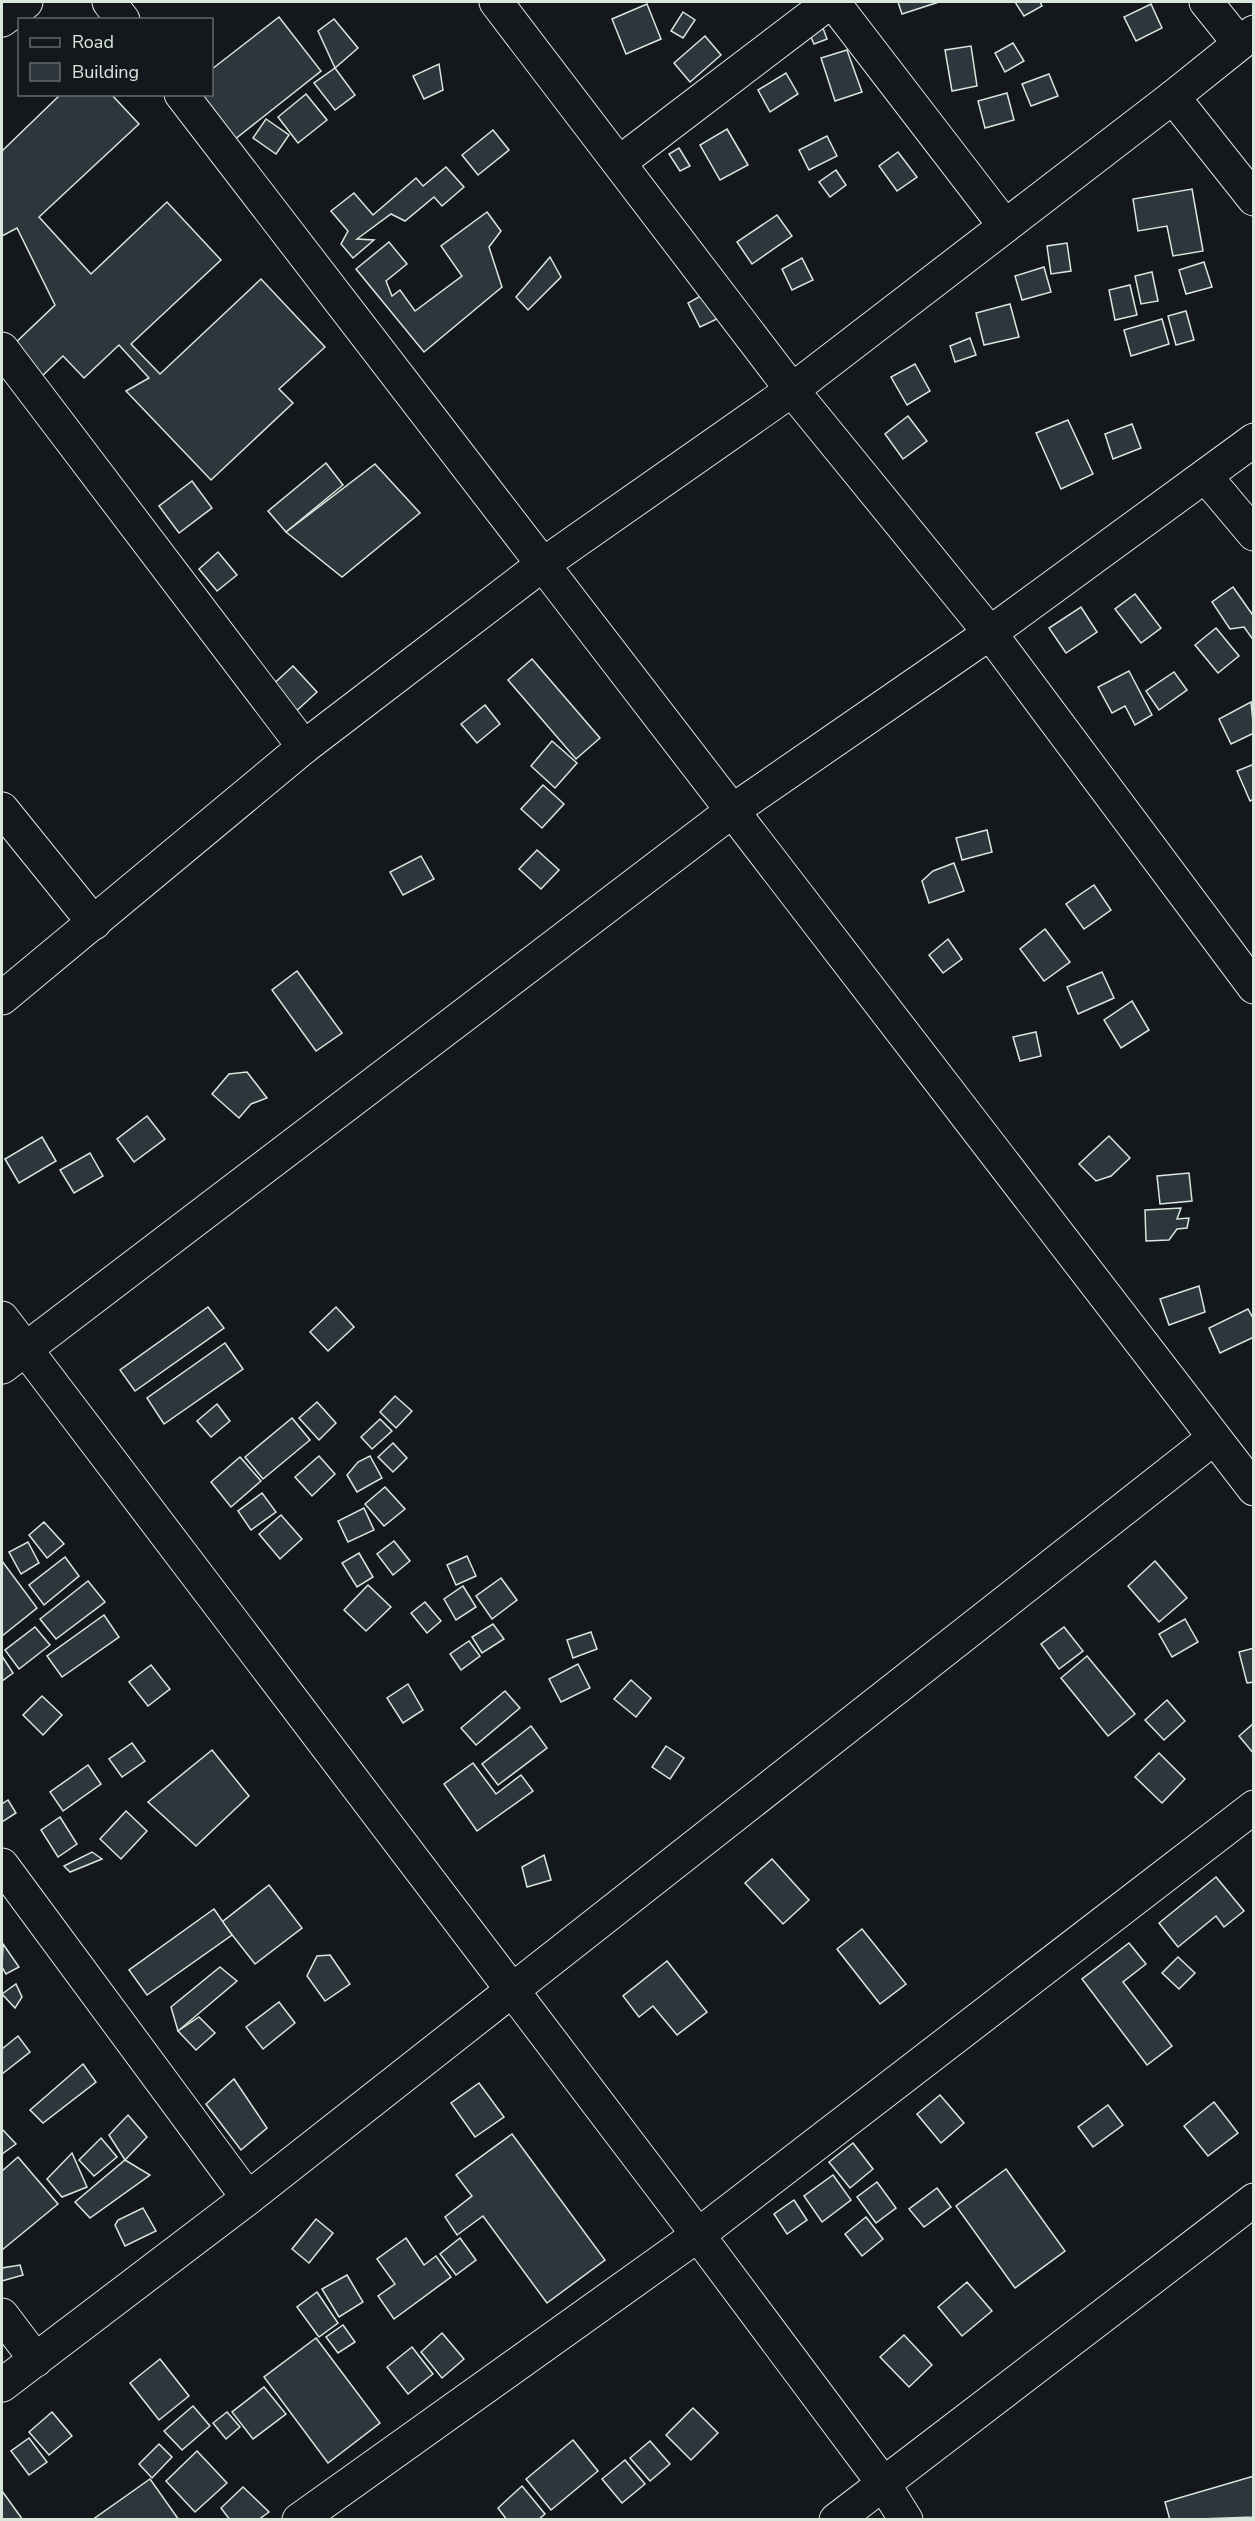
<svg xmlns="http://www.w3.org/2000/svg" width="1255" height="2521" viewBox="0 0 1255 2521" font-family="'Nunito Sans',sans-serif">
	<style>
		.building { fill: #2c363c; stroke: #d8e6dc; stroke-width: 1.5 }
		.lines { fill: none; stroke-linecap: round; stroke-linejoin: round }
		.minor-casing { stroke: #d8e6dc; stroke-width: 35 }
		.minor { stroke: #14181c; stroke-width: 33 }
	</style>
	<rect width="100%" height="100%" fill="#14181c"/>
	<g class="building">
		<polygon points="898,2 939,2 902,14"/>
		<polygon points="1015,2 1040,2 1042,6 1024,16"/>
		<polygon points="647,4 661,39 626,54 612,19"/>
		<polygon points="1151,4 1162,28 1136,41 1124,17"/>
		<polygon points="683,12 695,20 683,38 671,31"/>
		<polygon points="279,17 321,71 234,140 198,94 212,94 212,69"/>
		<polygon points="334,19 358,48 335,68 318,31"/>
		<polygon points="820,20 827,39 814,44 806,26"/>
		<polygon points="705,36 721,55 690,82 674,63"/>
		<polygon points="1013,43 1024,61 1005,72 995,53"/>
		<polygon points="971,46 977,86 952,91 945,50"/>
		<polygon points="847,50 862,92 835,101 821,58"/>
		<polygon points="439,64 443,90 424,99 413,76"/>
		<polygon points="335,68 355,95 335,110 314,83"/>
		<polygon points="786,73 798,94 770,112 758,90"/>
		<polygon points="1049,74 1058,96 1031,106 1022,84"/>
		<polygon points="1007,93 1014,120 985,128 978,101"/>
		<polygon points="61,94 111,94 139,124 39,217 91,274 167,202 221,260 131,344 160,374 261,279 325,347 279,389 293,403 211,480 126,391 149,378 119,345 84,378 63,356 40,378 11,347 55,305 17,228 2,236 2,151"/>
		<polygon points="306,94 327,120 298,143 278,117"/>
		<polygon points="266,119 289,135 276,154 253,138"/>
		<polygon points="727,129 748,165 720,180 700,145"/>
		<polygon points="493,130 509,150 478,175 462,155"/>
		<polygon points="827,136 837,156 809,170 799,150"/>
		<polygon points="679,148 690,166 680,171 669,154"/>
		<polygon points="898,152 917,177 897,191 879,166"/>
		<polygon points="446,167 464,187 442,206 434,197 405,221 391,214 357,239 374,240 353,258 341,244 348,231 331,211 354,193 373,215 416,178 423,186"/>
		<polygon points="836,170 846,185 830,197 819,182"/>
		<polygon points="1192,189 1203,251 1173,256 1167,226 1138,231 1133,199"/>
		<polygon points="487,212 501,231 489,247 502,287 424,352 356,269 389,242 407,264 386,281 392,296 400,290 415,311 462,276 441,246"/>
		<polygon points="777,215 792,236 752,264 737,242"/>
		<polygon points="1067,243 1071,271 1051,274 1047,246"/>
		<polygon points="550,257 561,277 528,310 516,297"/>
		<polygon points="802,258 813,280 792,290 782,269"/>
		<polygon points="1204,262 1212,287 1186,294 1179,270"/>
		<polygon points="1044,267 1051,292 1022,300 1015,276"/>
		<polygon points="1152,272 1158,301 1141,304 1135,276"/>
		<polygon points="1130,285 1137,315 1115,320 1109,290"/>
		<polygon points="706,293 719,318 700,327 688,303"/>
		<polygon points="1010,304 1019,337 984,345 976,313"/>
		<polygon points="1186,311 1194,340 1176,345 1168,316"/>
		<polygon points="1162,319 1169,344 1131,356 1124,330"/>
		<polygon points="970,338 976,355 955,362 950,346"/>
		<polygon points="915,364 930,391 907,405 891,377"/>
		<polygon points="908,416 927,441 903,459 885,434"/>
		<polygon points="1068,420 1093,474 1061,489 1036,433"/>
		<polygon points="1132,424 1141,448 1113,459 1105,434"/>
		<polygon points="326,463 343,485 286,532 268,511"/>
		<polygon points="375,464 420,513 342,577 286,532"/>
		<polygon points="192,481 212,508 179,533 159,506"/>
		<polygon points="218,552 237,575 217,591 199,569"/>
		<polygon points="1233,587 1252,614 1254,613 1254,641 1244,627 1230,629 1212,602"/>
		<polygon points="1135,594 1161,628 1141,643 1115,609"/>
		<polygon points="1081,607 1097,632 1066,653 1049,628"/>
		<polygon points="1216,628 1239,656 1218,673 1195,645"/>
		<polygon points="532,659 600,738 576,759 508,680"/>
		<polygon points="293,666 317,692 292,715 268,689"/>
		<polygon points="1129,671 1152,715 1135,725 1125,706 1112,713 1098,687"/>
		<polygon points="1174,672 1187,690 1159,710 1146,691"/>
		<polygon points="1251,702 1254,733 1231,744 1219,719"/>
		<polygon points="485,705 500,724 477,743 461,724"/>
		<polygon points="552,741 577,763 555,788 531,766"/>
		<polygon points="1254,764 1254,799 1250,801 1237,771"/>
		<polygon points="543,785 564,804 542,828 521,809"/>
		<polygon points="987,830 992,852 962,860 956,838"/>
		<polygon points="537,850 559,870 541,889 519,869"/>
		<polygon points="421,856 434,879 403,895 390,872"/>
		<polygon points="954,863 964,891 929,903 922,881 933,871"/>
		<polygon points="1094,885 1111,910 1084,929 1066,904"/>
		<polygon points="1045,929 1070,962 1044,981 1020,949"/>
		<polygon points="948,939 962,959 943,973 929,955"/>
		<polygon points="297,971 342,1033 316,1051 272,990"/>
		<polygon points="1102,972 1114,998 1078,1014 1067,987"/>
		<polygon points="1132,1001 1149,1030 1121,1048 1104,1020"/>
		<polygon points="1036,1032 1041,1056 1020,1061 1013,1037"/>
		<polygon points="247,1072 267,1098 251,1104 239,1118 212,1094 229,1074"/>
		<polygon points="147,1116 165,1139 134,1162 117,1139"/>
		<polygon points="1109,1136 1130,1158 1111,1176 1096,1181 1079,1164"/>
		<polygon points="42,1137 56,1161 19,1183 5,1159"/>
		<polygon points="90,1153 103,1176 74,1193 60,1170"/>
		<polygon points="1189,1173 1192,1201 1160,1204 1157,1176"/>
		<polygon points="1181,1208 1177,1219 1189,1218 1187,1228 1177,1229 1169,1240 1146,1241 1145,1210"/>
		<polygon points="1199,1286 1205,1312 1169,1325 1160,1299"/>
		<polygon points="208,1307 224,1328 135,1391 120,1370"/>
		<polygon points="336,1307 354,1327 328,1351 310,1332"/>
		<polygon points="1248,1309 1254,1320 1254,1337 1220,1353 1209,1328"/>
		<polygon points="225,1343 243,1369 164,1424 147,1398"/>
		<polygon points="395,1396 412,1411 396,1428 380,1412"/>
		<polygon points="317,1402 336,1423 319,1440 299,1418"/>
		<polygon points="217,1404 230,1421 211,1437 197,1421"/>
		<polygon points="292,1418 310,1440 263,1479 245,1457"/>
		<polygon points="380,1419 392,1431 372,1449 361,1437"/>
		<polygon points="393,1443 407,1458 393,1472 378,1457"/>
		<polygon points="319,1456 335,1474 312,1496 295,1477"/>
		<polygon points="370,1456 382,1478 357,1492 347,1475 358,1462"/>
		<polygon points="240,1457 261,1481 231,1507 211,1482"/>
		<polygon points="385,1487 405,1509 384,1526 365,1504"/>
		<polygon points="262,1493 276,1512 251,1530 238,1511"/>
		<polygon points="364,1508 374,1530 348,1542 338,1521"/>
		<polygon points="281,1515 302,1539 280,1559 259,1534"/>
		<polygon points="44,1522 64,1544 47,1558 29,1535"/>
		<polygon points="394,1541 410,1561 393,1575 377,1554"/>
		<polygon points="28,1542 39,1563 21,1574 9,1552"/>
		<polygon points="359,1553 373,1577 357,1587 342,1563"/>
		<polygon points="467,1556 476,1576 456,1585 447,1565"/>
		<polygon points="65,1557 79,1576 44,1605 29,1585"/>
		<polygon points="2,1561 37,1608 2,1636"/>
		<polygon points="1155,1561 1187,1598 1159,1622 1128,1586"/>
		<polygon points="501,1578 517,1600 492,1619 476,1596"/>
		<polygon points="88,1581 105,1602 56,1639 40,1619"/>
		<polygon points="368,1585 391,1607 366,1631 344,1610"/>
		<polygon points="463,1586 476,1607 456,1620 444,1599"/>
		<polygon points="425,1602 441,1621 427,1633 411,1613"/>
		<polygon points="104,1615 119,1637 62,1677 47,1656"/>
		<polygon points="1185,1619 1198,1642 1172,1657 1159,1634"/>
		<polygon points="493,1624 504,1639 482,1653 472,1637"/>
		<polygon points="35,1627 50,1645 19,1669 5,1650"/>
		<polygon points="1064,1627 1083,1651 1059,1669 1041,1644"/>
		<polygon points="591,1632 597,1649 573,1658 567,1640"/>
		<polygon points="469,1641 480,1656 461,1670 450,1654"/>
		<polygon points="1254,1648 1254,1682 1247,1683 1239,1652"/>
		<polygon points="2,1656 13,1673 2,1681"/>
		<polygon points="1087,1656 1135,1714 1108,1736 1061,1678"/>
		<polygon points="578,1664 590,1688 561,1702 549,1679"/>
		<polygon points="151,1665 170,1689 148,1706 129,1682"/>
		<polygon points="631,1680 651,1698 636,1717 614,1699"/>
		<polygon points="408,1684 423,1710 403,1723 387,1698"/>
		<polygon points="505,1691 520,1708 476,1745 461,1728"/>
		<polygon points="42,1696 62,1715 43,1735 23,1715"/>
		<polygon points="1167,1700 1185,1721 1164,1740 1145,1720"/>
		<polygon points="1254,1723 1254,1754 1239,1736"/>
		<polygon points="531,1726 547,1748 498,1785 482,1764"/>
		<polygon points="132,1743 145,1761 122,1777 109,1759"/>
		<polygon points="666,1746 684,1758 670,1779 652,1767"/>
		<polygon points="212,1750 249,1796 196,1846 148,1802"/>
		<polygon points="1159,1753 1185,1779 1162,1803 1135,1777"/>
		<polygon points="473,1763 496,1794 521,1775 533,1791 477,1831 444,1784"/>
		<polygon points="88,1765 101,1784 63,1811 50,1792"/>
		<polygon points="8,1800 16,1813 2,1822 2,1804"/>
		<polygon points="126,1811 147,1831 121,1859 100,1839"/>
		<polygon points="60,1817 77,1844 58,1857 41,1830"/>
		<polygon points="92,1852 102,1859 70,1872 64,1866"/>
		<polygon points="544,1855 551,1880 527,1887 522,1867"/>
		<polygon points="772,1859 809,1900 783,1924 745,1883"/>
		<polygon points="1216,1877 1244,1911 1224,1927 1216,1916 1178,1947 1159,1923"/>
		<polygon points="269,1885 302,1928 255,1964 222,1922"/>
		<polygon points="214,1909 232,1935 147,1995 129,1970"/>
		<polygon points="862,1929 906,1984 880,2004 837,1949"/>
		<polygon points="1129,1943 1146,1964 1123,1982 1172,2046 1147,2065 1082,1979"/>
		<polygon points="3,1944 19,1967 6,1974 2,1967"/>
		<polygon points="330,1955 350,1984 325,2001 307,1976 317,1956"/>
		<polygon points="1178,1957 1195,1973 1179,1989 1162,1973"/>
		<polygon points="667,1961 707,2012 677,2035 653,2006 639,2017 623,1996"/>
		<polygon points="220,1967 237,1981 178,2031 171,2007"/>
		<polygon points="16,1984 22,1997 15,2008 2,1994"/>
		<polygon points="279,2002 295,2023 263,2049 246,2027"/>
		<polygon points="199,2017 215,2033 196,2050 178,2031"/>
		<polygon points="18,2036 30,2052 2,2074 2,2049"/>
		<polygon points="83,2064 96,2082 43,2123 30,2110"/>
		<polygon points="234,2079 267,2128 241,2150 206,2104"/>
		<polygon points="479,2083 504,2117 475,2137 451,2103"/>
		<polygon points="940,2095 964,2123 941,2143 917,2114"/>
		<polygon points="1214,2102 1238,2133 1208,2156 1184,2126"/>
		<polygon points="1108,2105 1123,2125 1093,2147 1078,2127"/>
		<polygon points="128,2115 147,2137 125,2160 109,2135"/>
		<polygon points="2,2129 16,2144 2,2154"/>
		<polygon points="512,2134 605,2260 547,2303 483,2216 457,2235 445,2217 472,2196 456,2175"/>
		<polygon points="101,2138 117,2157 94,2176 79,2160"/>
		<polygon points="853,2143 873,2169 850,2188 829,2162"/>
		<polygon points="72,2153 87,2187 62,2197 47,2179"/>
		<polygon points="18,2157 58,2204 2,2250 2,2171"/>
		<polygon points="125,2160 150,2175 90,2218 75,2202"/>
		<polygon points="1006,2169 1065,2251 1015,2288 956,2206"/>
		<polygon points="833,2175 851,2200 822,2222 804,2196"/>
		<polygon points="877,2182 896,2208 876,2223 857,2197"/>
		<polygon points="937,2188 951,2207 924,2227 909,2209"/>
		<polygon points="794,2200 807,2220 787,2234 774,2214"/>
		<polygon points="143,2208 156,2231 125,2246 115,2225 118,2220"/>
		<polygon points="866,2217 883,2239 862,2256 845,2234"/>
		<polygon points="316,2219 333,2233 309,2263 292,2249"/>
		<polygon points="406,2238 424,2265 436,2256 451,2277 394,2319 378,2296 395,2284 377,2259"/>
		<polygon points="460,2238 476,2260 456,2275 440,2254"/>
		<polygon points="20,2265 23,2275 2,2281 2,2268"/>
		<polygon points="347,2275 363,2302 339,2317 322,2289"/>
		<polygon points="967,2282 992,2311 962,2336 938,2307"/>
		<polygon points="317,2292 338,2323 319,2337 297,2307"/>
		<polygon points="343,2325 355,2342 338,2353 326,2337"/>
		<polygon points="442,2333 464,2359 442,2378 421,2352"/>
		<polygon points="904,2335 932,2365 909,2387 880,2357"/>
		<polygon points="316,2338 380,2423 328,2463 264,2377"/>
		<polygon points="412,2347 433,2374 408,2394 387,2367"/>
		<polygon points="160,2359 189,2396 159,2420 130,2383"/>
		<polygon points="264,2387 286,2414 253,2439 232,2412"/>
		<polygon points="193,2406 210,2426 182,2450 164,2431"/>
		<polygon points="693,2408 718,2433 691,2460 666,2435"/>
		<polygon points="52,2412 72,2436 49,2455 29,2432"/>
		<polygon points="227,2412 240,2427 226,2439 213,2423"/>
		<polygon points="29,2438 47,2462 29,2475 11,2451"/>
		<polygon points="573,2440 598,2471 551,2510 526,2479"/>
		<polygon points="650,2441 670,2464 650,2481 630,2458"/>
		<polygon points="159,2444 172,2457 152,2478 139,2464"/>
		<polygon points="197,2451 227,2483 195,2512 166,2481"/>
		<polygon points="625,2460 645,2484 622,2503 602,2479"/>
		<polygon points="1254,2476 1254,2517 1170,2520 1165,2502"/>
		<polygon points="150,2479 179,2520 92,2520"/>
		<polygon points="522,2486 545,2514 538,2520 507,2520 498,2508"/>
		<polygon points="243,2487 269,2512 258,2520 230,2520 221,2508"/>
		<polygon points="2,2491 23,2520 2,2520"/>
	</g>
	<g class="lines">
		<defs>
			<g id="minor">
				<polyline points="109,2 123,20"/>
				<polyline points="496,2 792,390 990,633 1254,987"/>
				<polyline points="833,2 1005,226"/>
				<polyline points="1206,2 1239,43"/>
				<polyline points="2,20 26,2"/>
				<polyline points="181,94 1254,1489"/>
				<polyline points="1173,97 1254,199"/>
				<polyline points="620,162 830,2"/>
				<polyline points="2,349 304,747"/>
				<polyline points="1206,477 1254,534"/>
				<polyline points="2,809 94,923"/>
				<polyline points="2,998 304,747 542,565 792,390 1173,97 1254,32"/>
				<polyline points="2,1318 698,2235 883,2483 906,2520"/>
				<polyline points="2,1367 732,811 990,633 1254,440"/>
				<polyline points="2,1865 248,2198"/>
				<polyline points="2,2315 36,2360"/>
				<polyline points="2,2385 248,2198 1214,1438"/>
				<polyline points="299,2520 698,2235 1254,1807"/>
				<polyline points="836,2520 1254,2200"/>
			</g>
		</defs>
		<use href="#minor" class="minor-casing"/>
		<use href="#minor" class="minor"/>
	</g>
	<rect width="1255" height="2521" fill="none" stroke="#d8e6dc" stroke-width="6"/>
	<rect x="18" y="18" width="195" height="78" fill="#14181c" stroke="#626a69" stroke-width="1.5"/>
	<rect x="30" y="38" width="30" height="9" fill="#14181c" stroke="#626a69" stroke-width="1.5"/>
	<text x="72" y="48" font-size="18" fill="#d8e6dc">Road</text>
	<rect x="30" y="63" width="30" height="18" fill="#2c363c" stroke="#626a69" stroke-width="1.5"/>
	<text x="72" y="78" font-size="18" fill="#d8e6dc">Building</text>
</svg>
